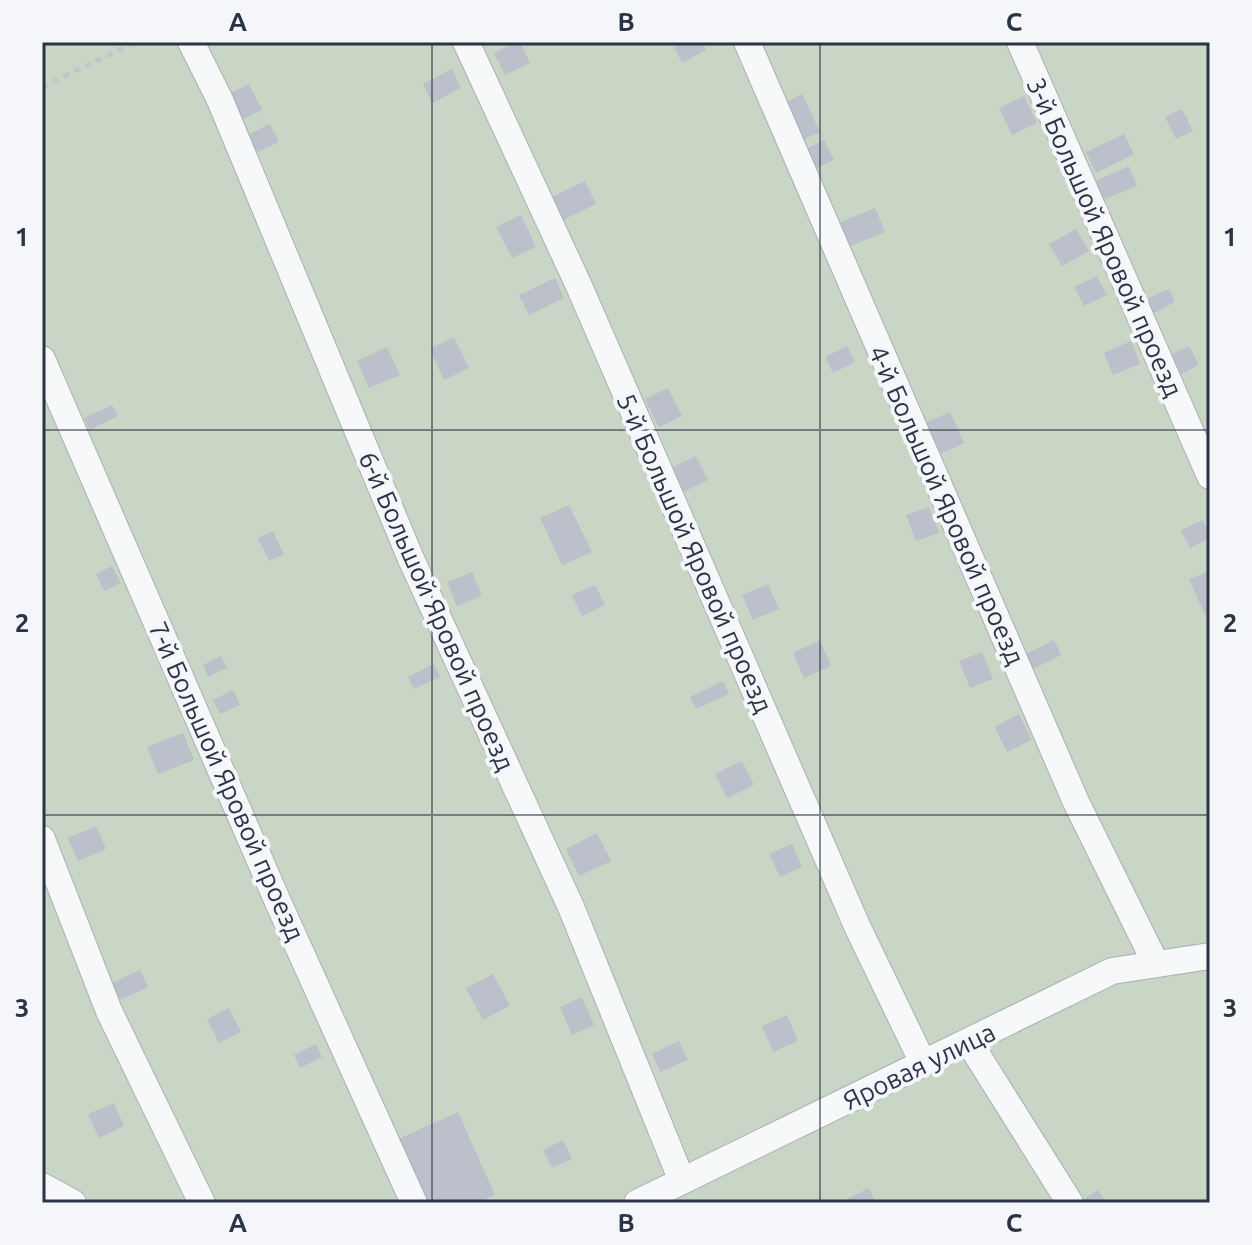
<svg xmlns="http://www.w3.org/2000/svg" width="1252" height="1245" viewBox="0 0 1252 1245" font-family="Ubuntu,sans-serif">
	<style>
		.green { fill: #c9d6c5 }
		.building { fill: #bbc0ca }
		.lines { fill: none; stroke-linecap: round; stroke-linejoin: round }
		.street-casing { stroke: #a9aeb7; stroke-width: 28 }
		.path { stroke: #c2c5cb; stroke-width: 5; stroke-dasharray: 6 6; stroke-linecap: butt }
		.street { stroke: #f7f8fa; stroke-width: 26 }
		.grid { fill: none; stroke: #2b3445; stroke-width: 2; stroke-opacity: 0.55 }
		.labels { text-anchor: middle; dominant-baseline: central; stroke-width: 8; stroke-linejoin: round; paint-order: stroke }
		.street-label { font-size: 26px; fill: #2b3445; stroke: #f4f6f9 }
		.neatline { fill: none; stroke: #2b3445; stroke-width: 3 }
		.grid-label { font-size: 26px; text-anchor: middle; font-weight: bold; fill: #2b3445 }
	</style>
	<rect width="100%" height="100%" fill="#e4e7ec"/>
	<rect class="green" x="42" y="42" width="1168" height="1161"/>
	<g class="building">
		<polygon points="516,42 520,42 530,63 505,75 494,53"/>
		<polygon points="684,42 702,42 706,50 682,63 674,47"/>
		<polygon points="452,69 461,88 432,103 423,84"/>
		<polygon points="249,84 262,110 235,123 222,97"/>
		<polygon points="802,94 820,132 796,143 779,106"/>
		<polygon points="1024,96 1037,123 1012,135 999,108"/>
		<polygon points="1182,109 1193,131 1176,139 1165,117"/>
		<polygon points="270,124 279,142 252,155 244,137"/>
		<polygon points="1124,134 1134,154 1096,173 1086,152"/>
		<polygon points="824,140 834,160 810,171 801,151"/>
		<polygon points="1129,166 1137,186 1103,200 1095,181"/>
		<polygon points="585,181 596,204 563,220 552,197"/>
		<polygon points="875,208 885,232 848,247 838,223"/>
		<polygon points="521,215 536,247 512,258 496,227"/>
		<polygon points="1076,229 1089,251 1062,266 1049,244"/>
		<polygon points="1097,276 1107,295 1084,306 1074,287"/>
		<polygon points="555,278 564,298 529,315 519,295"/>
		<polygon points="1169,289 1175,302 1146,317 1139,302"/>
		<polygon points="454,337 469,368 444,380 430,349"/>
		<polygon points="1131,341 1140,364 1113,375 1104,353"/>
		<polygon points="847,346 855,362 833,373 825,357"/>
		<polygon points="1189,346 1199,365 1176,377 1166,357"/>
		<polygon points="387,347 400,375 369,388 357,361"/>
		<polygon points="668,388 682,416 659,427 645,399"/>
		<polygon points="112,405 118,416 89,430 84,418"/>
		<polygon points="950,412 964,443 938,455 924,423"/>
		<polygon points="696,456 708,480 681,493 669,469"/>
		<polygon points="569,505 592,552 562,565 540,518"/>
		<polygon points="929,507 939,533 916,541 906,515"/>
		<polygon points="1203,520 1210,538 1190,548 1181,530"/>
		<polygon points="273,531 284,554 269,561 258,538"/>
		<polygon points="112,566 121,583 104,591 96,574"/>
		<polygon points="1210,571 1210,613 1205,615 1189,579"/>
		<polygon points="472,572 482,596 457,606 447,582"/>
		<polygon points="768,584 779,609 753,620 742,595"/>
		<polygon points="595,585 605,605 582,616 572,595"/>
		<polygon points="820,640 831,666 804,678 793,653"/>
		<polygon points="1054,640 1061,655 1031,670 1024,655"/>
		<polygon points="982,652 993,679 970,688 959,661"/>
		<polygon points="221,656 227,668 208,677 203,665"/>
		<polygon points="434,664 440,677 414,689 408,677"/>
		<polygon points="723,681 729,694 696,709 690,697"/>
		<polygon points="233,690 240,705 220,714 213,700"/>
		<polygon points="1019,714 1032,740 1007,752 995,727"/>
		<polygon points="183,733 194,760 158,774 147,747"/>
		<polygon points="742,761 754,785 727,798 715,774"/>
		<polygon points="96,826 106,849 78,861 68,838"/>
		<polygon points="597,833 611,861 579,876 566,849"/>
		<polygon points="792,844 802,867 780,877 769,854"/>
		<polygon points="140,970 148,987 120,1000 112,983"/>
		<polygon points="493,974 510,1006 483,1020 466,988"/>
		<polygon points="582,997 594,1025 572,1035 560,1007"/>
		<polygon points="229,1008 241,1032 219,1043 207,1019"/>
		<polygon points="787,1015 798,1041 773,1052 762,1026"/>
		<polygon points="679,1041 688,1060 660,1072 652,1054"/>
		<polygon points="316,1044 322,1057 300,1068 294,1055"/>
		<polygon points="114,1103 124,1126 99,1138 88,1114"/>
		<polygon points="458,1112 495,1195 477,1203 422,1203 394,1141"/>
		<polygon points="563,1140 572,1159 552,1168 543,1150"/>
		<polygon points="869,1188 876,1203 844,1203 843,1201"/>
		<polygon points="1098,1190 1106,1203 1081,1203 1080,1201"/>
	</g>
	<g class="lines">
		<defs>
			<g id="street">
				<polyline points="191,42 220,100 411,559 571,907 682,1181"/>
				<polyline points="466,42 579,286 857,926 923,1063"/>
				<polyline points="747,42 1076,802 1156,964"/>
				<polyline points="1020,42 1210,476"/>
				<polyline points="42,359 278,902 414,1203"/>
				<polyline points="42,839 109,1011 202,1203"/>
				<polyline points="969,1042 1070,1203"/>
				<polyline points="42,1186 73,1203"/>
				<polyline points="637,1203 1112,971 1210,956"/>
			</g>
		</defs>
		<use href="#street" class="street-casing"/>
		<polyline class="path" points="42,87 136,42"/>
		<use href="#street" class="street"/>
	</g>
	<path class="grid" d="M432,42V1203M820,42V1203M42,430H1210M42,815H1210"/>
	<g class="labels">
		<g class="street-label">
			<text transform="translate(1105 237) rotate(66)">3-й Большой Яровой проезд</text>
			<text transform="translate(947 505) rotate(66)">4-й Большой Яровой проезд</text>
			<text transform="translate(695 553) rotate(66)">5-й Большой Яровой проезд</text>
			<text transform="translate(437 611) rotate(66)">6-й Большой Яровой проезд</text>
			<text transform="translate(227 781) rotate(66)">7-й Большой Яровой проезд</text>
			<text transform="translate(919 1066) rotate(-26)">Яровая улица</text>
		</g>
	</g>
	<rect width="1252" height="1245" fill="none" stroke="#f4f6f9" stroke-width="88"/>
	<rect x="44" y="44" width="1164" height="1157" class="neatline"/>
	<g class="grid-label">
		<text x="238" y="31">A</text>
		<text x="626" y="31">B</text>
		<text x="1014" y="31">C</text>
		<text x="22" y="246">1</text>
		<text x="1230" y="246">1</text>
		<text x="22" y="632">2</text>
		<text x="1230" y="632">2</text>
		<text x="22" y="1017">3</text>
		<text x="1230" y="1017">3</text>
		<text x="238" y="1232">A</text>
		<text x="626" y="1232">B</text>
		<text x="1014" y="1232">C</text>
	</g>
</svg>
